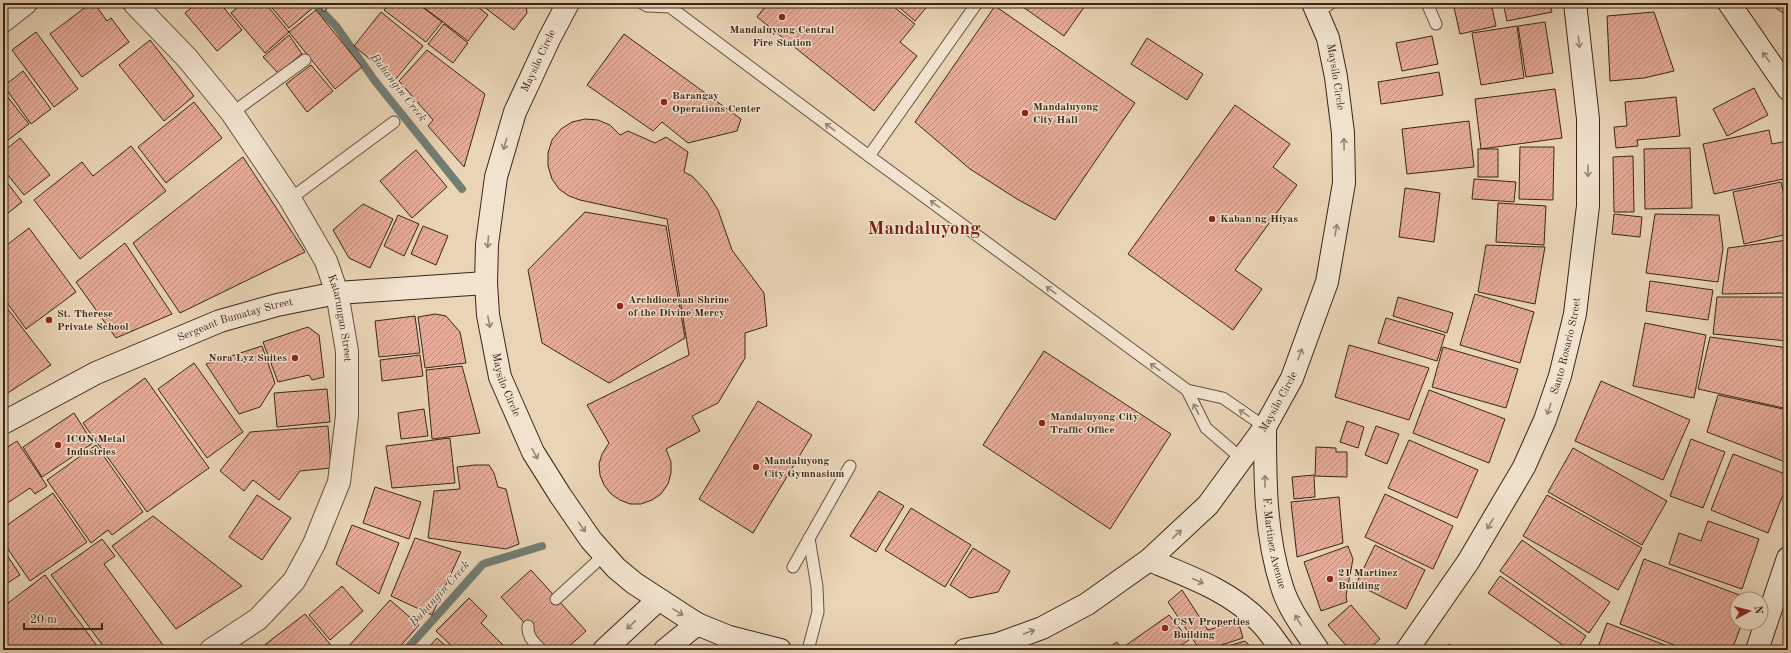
<svg xmlns="http://www.w3.org/2000/svg" width="1791" height="653" viewBox="0 0 1791 653" font-family="'Old Standard TT',serif">
	<style>
		.lines { fill: none; stroke-linecap: round; stroke-linejoin: round }
		.stream { stroke: #727d74; stroke-width: 8 }
		.building { fill: url(#building-hatch); stroke: #392618 }
		.lane-casing { stroke: #65523f; stroke-width: 13 }
		.street-casing { stroke: #65523f; stroke-width: 24 }
		.secondary-casing { stroke: #392618; stroke-width: 24 }
		.lane { stroke: #f1e3cf; stroke-width: 11 }
		.street { stroke: #f1e3cf; stroke-width: 22 }
		.secondary { stroke: #f1e3cf; stroke-width: 22 }
		.oneway { stroke: #958474 }
		.poi-dot { fill: #8f2418; stroke: #f1e3cf; stroke-width: 1.5 }
		.labels { text-anchor: middle; dominant-baseline: central; stroke-width: 3; stroke-linejoin: round; paint-order: stroke }
		.poi-label { font-size: 11px; font-weight: bold; fill: #392618; stroke: #f1e3cf; text-anchor: start }
		.street-label { font-size: 11px; fill: #392618; stroke: #f1e3cf }
		.water-label { font-size: 12px; font-style: italic; fill: #514a3e; stroke: #f1e3cf }
		.town-label { font-size: 19px; font-weight: bold; fill: #7a1f14; stroke: #f1e3cf }
	</style>
	<defs>
		<pattern id="building-hatch" width="6" height="6" patternUnits="userSpaceOnUse"><rect width="6" height="6" fill="#e6ac99"/><path d="M-1 1l2-2M0 6l6-6M5 7l2-2" fill="none" stroke="#bb8c7c"/></pattern>
	</defs>
	<rect width="100%" height="100%" fill="#e9d4b5"/>
	<filter id="stains"><feTurbulence type="fractalNoise" baseFrequency=".005" numOctaves="4"/><feColorMatrix values="0 0 0 0 .2 0 0 0 0 .09 0 0 0 0 .02 0 0 0 .5 -.17"/></filter>
	<radialGradient id="worn" r=".72"><stop offset=".6" stop-color="#630" stop-opacity="0"/><stop offset="1" stop-color="#630" stop-opacity=".3"/></radialGradient>
	<g class="lines">
		<g class="stream">
			<polyline points="314,3 336,26 375,81 462,189"/>
			<polyline points="406,650 483,564 542,546"/>
		</g>
	</g>
	<g class="building">
		<polygon points="91,3 94,3 107,21 111,18 129,42 82,77 50,34"/>
		<polygon points="197,3 220,3 242,30 217,51 185,13"/>
		<polygon points="242,3 265,3 289,32 265,53 231,13"/>
		<polygon points="268,3 310,3 314,7 289,28"/>
		<polygon points="317,3 331,3 324,12"/>
		<polygon points="389,3 417,3 442,22 426,42 384,10"/>
		<polygon points="418,3 473,3 488,15 468,41"/>
		<polygon points="479,3 526,3 527,13 514,30"/>
		<polygon points="768,3 889,3 915,24 900,42 917,56 874,111 757,17"/>
		<polygon points="894,3 930,3 915,21"/>
		<polygon points="1026,3 1087,3 1064,36 1023,7"/>
		<polygon points="1453,3 1491,3 1496,26 1460,34"/>
		<polygon points="1503,3 1550,3 1552,12 1507,21"/>
		<polygon points="1768,3 1788,3 1788,16"/>
		<polygon points="995,6 1135,103 1055,220 1017,199 970,169 915,122"/>
		<polygon points="316,10 362,67 335,89 289,32"/>
		<polygon points="381,12 423,46 395,80 354,46"/>
		<polygon points="1654,12 1674,71 1644,78 1610,81 1607,16"/>
		<polygon points="1545,22 1553,73 1526,77 1518,26"/>
		<polygon points="444,24 468,43 453,63 428,44"/>
		<polygon points="1517,26 1524,78 1481,85 1472,33"/>
		<polygon points="36,32 78,89 54,107 12,50"/>
		<polygon points="624,34 741,119 737,131 688,143 662,122 653,131 587,85"/>
		<polygon points="289,35 302,54 278,73 263,57"/>
		<polygon points="1432,36 1438,64 1402,71 1396,43"/>
		<polygon points="1147,38 1203,74 1187,100 1131,64"/>
		<polygon points="150,40 194,96 164,121 119,65"/>
		<polygon points="427,50 485,94 464,167 428,126 433,120 399,81"/>
		<polygon points="311,65 333,91 307,112 286,84"/>
		<polygon points="23,71 51,109 31,124 4,86"/>
		<polygon points="1439,72 1443,95 1381,104 1378,82"/>
		<polygon points="1754,88 1768,115 1727,136 1713,109"/>
		<polygon points="1555,89 1562,138 1481,149 1475,99"/>
		<polygon points="3,91 29,124 3,144"/>
		<polygon points="1676,97 1680,136 1637,140 1638,146 1616,148 1614,127 1627,126 1625,102"/>
		<polygon points="194,102 222,138 166,183 138,147"/>
		<polygon points="1235,105 1290,144 1273,167 1297,185 1235,270 1262,289 1233,330 1128,254"/>
		<polygon points="585,119 598,120 610,125 620,135 628,131 655,143 666,137 688,152 684,172 692,176 707,192 718,210 732,250 764,293 767,326 745,333 745,358 718,403 692,416 700,431 666,449 671,462 671,473 668,484 661,494 652,500 641,504 630,504 620,500 611,494 604,485 600,475 599,464 602,454 609,443 587,405 689,355 667,219 580,200 569,196 559,189 552,179 548,166 548,153 552,140 561,129 572,122"/>
		<polygon points="1469,121 1474,167 1407,174 1402,129"/>
		<polygon points="1769,130 1772,144 1788,141 1788,178 1714,194 1703,144"/>
		<polygon points="20,138 50,175 24,195 3,169 3,152"/>
		<polygon points="131,146 166,191 80,259 34,200 82,162 93,176"/>
		<polygon points="1520,147 1554,147 1553,200 1519,199"/>
		<polygon points="1690,148 1692,208 1645,209 1644,149"/>
		<rect x="1478" y="149" width="20" height="28"/>
		<polygon points="416,150 447,187 412,218 380,181"/>
		<polygon points="1633,156 1634,212 1614,212 1613,157"/>
		<polygon points="243,157 305,252 180,313 133,243"/>
		<polygon points="3,177 22,202 3,217"/>
		<polygon points="1474,179 1516,182 1514,202 1472,199"/>
		<polygon points="1781,182 1788,213 1788,234 1744,244 1733,192"/>
		<polygon points="1405,188 1440,193 1434,242 1399,237"/>
		<polygon points="1498,203 1546,206 1544,245 1496,242"/>
		<polygon points="363,204 393,219 370,268 349,258 333,230"/>
		<polygon points="585,212 666,226 685,338 609,383 542,343 528,270"/>
		<polygon points="1614,214 1642,217 1640,237 1612,234"/>
		<polygon points="1655,214 1719,215 1723,248 1718,282 1646,273"/>
		<polygon points="398,215 419,224 404,256 384,246"/>
		<polygon points="423,226 448,236 436,265 411,254"/>
		<polygon points="29,228 76,292 26,329 3,297 3,248"/>
		<polygon points="1788,240 1788,293 1722,294 1728,248"/>
		<polygon points="125,243 172,314 116,338 76,282"/>
		<polygon points="1486,245 1545,247 1535,304 1478,292"/>
		<polygon points="1650,281 1713,290 1708,320 1646,311"/>
		<polygon points="1475,294 1534,312 1520,363 1460,345"/>
		<polygon points="1398,297 1453,313 1447,333 1393,316"/>
		<polygon points="1717,297 1788,297 1788,341 1713,334"/>
		<polygon points="3,303 51,365 3,396"/>
		<polygon points="435,314 446,316 460,332 466,363 425,368 418,317"/>
		<polygon points="415,316 420,353 379,357 375,321"/>
		<polygon points="1386,318 1445,335 1437,361 1378,343"/>
		<polygon points="1645,323 1706,335 1694,398 1633,386"/>
		<polygon points="308,327 319,335 324,377 312,380 309,375 278,382 263,342"/>
		<polygon points="1710,337 1788,348 1788,409 1698,389"/>
		<polygon points="1349,345 1429,368 1409,420 1335,397"/>
		<polygon points="262,346 275,383 260,407 239,414 206,364"/>
		<polygon points="1443,347 1518,369 1506,408 1432,387"/>
		<polygon points="1044,351 1171,434 1110,529 983,445"/>
		<polygon points="420,355 423,376 382,381 380,360"/>
		<polygon points="194,363 243,432 207,458 158,389"/>
		<polygon points="462,366 480,433 432,439 426,370"/>
		<polygon points="145,378 209,468 147,512 83,423"/>
		<polygon points="1601,381 1690,420 1663,480 1575,441"/>
		<polygon points="327,389 330,422 277,427 274,393"/>
		<polygon points="1429,390 1505,419 1489,463 1413,433"/>
		<polygon points="1718,395 1788,410 1788,463 1707,432"/>
		<polygon points="758,401 812,435 753,533 699,499"/>
		<polygon points="424,409 428,436 401,439 398,413"/>
		<polygon points="74,413 93,443 42,477 23,447"/>
		<polygon points="1347,421 1364,427 1358,448 1340,442"/>
		<polygon points="328,426 331,468 300,471 279,500 253,480 244,491 220,471 250,432"/>
		<polygon points="1376,426 1399,434 1387,464 1365,455"/>
		<polygon points="450,438 455,483 392,488 386,446"/>
		<polygon points="1691,439 1725,452 1703,508 1670,496"/>
		<polygon points="1409,440 1478,470 1457,518 1388,488"/>
		<polygon points="17,441 47,486 35,494 30,488 3,506 3,450"/>
		<polygon points="96,445 143,512 112,535 108,530 91,543 47,480"/>
		<polygon points="1316,447 1336,448 1336,452 1347,452 1347,477 1315,476"/>
		<polygon points="1573,448 1667,501 1642,545 1548,492"/>
		<polygon points="1733,454 1788,475 1788,482 1768,533 1711,510"/>
		<polygon points="475,465 489,465 494,473 498,487 506,489 519,544 506,549 428,538 434,491 460,489 457,467"/>
		<polygon points="1314,475 1315,497 1294,499 1292,477"/>
		<polygon points="375,487 421,502 409,539 363,523"/>
		<polygon points="879,491 904,506 876,552 850,536"/>
		<polygon points="53,493 87,542 30,581 3,542 3,528"/>
		<polygon points="1385,494 1453,526 1433,569 1365,537"/>
		<polygon points="257,495 291,518 262,560 229,537"/>
		<polygon points="1547,495 1642,548 1618,590 1523,536"/>
		<polygon points="1339,497 1343,543 1297,557 1291,502"/>
		<polygon points="911,508 971,545 945,587 885,550"/>
		<polygon points="153,516 242,586 176,629 112,546"/>
		<polygon points="1708,521 1759,539 1742,589 1669,564 1679,533 1701,541"/>
		<polygon points="352,525 399,543 379,594 336,564"/>
		<polygon points="415,538 461,552 432,615 391,596"/>
		<polygon points="102,539 115,556 104,564 163,645 156,650 106,650 51,575"/>
		<polygon points="1522,540 1610,602 1589,633 1500,571"/>
		<polygon points="1375,545 1425,570 1406,609 1356,584"/>
		<polygon points="1348,546 1353,559 1346,596 1347,602 1321,611 1304,562"/>
		<polygon points="973,548 1010,571 998,592 970,598 950,585"/>
		<polygon points="3,549 20,575 3,586"/>
		<polygon points="1644,559 1750,599 1737,599 1737,623 1742,623 1732,650 1687,650 1620,624"/>
		<polygon points="531,570 586,631 565,650 549,650 501,597"/>
		<polygon points="45,575 100,650 3,650 3,607"/>
		<polygon points="1500,576 1586,636 1576,650 1570,650 1488,593"/>
		<polygon points="342,586 363,611 330,640 309,615"/>
		<polygon points="1182,590 1208,630 1238,621 1243,638 1206,650 1200,650 1168,602"/>
		<polygon points="469,598 487,616 481,623 508,650 456,650 436,631"/>
		<polygon points="390,600 419,625 397,650 350,650 347,648"/>
		<polygon points="1351,605 1380,639 1368,650 1350,650 1328,625"/>
		<polygon points="305,614 335,650 258,650"/>
		<polygon points="1169,615 1189,640 1174,650 1128,650 1125,646"/>
		<polygon points="1607,623 1678,650 1597,650"/>
		<polygon points="437,638 450,650 426,650"/>
		<polygon points="1245,641 1254,650 1214,650"/>
		<polygon points="1117,642 1122,650 1105,650"/>
		<polygon points="1449,644 1457,650 1444,650"/>
	</g>
	<g class="lines">
		<defs>
			<g id="lane">
				<polyline points="642,3 647,6 670,7 869,156 1187,390 1223,398 1265,427"/>
				<polyline points="1427,3 1436,24"/>
				<polyline points="1317,13 1331,3"/>
				<polyline points="232,113 305,60"/>
				<polyline points="869,156 977,3"/>
				<polyline points="290,199 394,122"/>
				<polyline points="1187,390 1206,428 1242,459"/>
				<polyline points="793,567 850,466"/>
				<polyline points="556,599 604,555"/>
				<path d="M528,626C527,637 534,642 541,650"/>
				<polyline points="721,650 729,637"/>
				<polyline points="808,650 818,612 817,587 809,538"/>
			</g>
			<g id="street">
				<path id="s1" d="M134,3L187,58L232,113L290,199L326,261L337,293L347,351V416L339,482L314,544L294,581L258,619L211,650"/>
				<polyline points="3,21 26,3"/>
			</g>
			<g id="secondary">
				<path id="s2" d="M568,3L549,39L515,112L496,177L487,244L486,283L488,315L500,377L533,452L560,495L591,540L616,568L634,583L697,624L729,637L780,650"/>
				<polyline points="1729,3 1788,89"/>
				<path id="s3" d="M3,423L96,373L220,321L277,305L337,293L486,283"/>
				<path id="s4" d="M1265,427C1265,481 1265,535 1282,587C1289,610 1305,630 1318,650"/>
				<path d="M1149,560C1188,576 1231,591 1261,623C1269,631 1275,641 1282,650"/>
				<polyline points="604,650 658,600"/>
				<polyline points="665,650 697,624"/>
				<path id="s5" d="M965,650L998,644L1042,628L1087,604L1149,560L1208,505L1265,427L1292,378L1327,282L1344,183L1343,133L1336,77L1328,38L1313,3"/>
				<path id="s6" d="M1407,650L1468,562L1524,467L1545,420L1560,376L1575,314L1588,206V119L1575,3"/>
				<polyline points="1757,650 1788,558"/>
			</g>
		</defs>
		<use href="#lane" class="lane-casing"/>
		<use href="#street" class="street-casing"/>
		<use href="#secondary" class="secondary-casing"/>
		<use href="#lane" class="lane"/>
		<use href="#street" class="street"/>
		<use href="#secondary" class="secondary"/>
	</g>
	<defs><path id="oneway-shaft" d="M-6 0H5M1.5-3L5.5 0L1.5 3" fill="none" stroke-width="1.6" stroke-linecap="round" stroke-linejoin="round"/></defs>
	<g class="oneway">
		<use href="#oneway-shaft" transform="translate(1579 42) rotate(83)"/>
		<use href="#oneway-shaft" transform="translate(1766 57) rotate(-125)"/>
		<use href="#oneway-shaft" transform="translate(830 127) rotate(-143)"/>
		<use href="#oneway-shaft" transform="translate(505 144) rotate(107)"/>
		<use href="#oneway-shaft" transform="translate(1344 144) rotate(-91)"/>
		<use href="#oneway-shaft" transform="translate(1588 171) rotate(90)"/>
		<use href="#oneway-shaft" transform="translate(935 204) rotate(-144)"/>
		<use href="#oneway-shaft" transform="translate(1336 230) rotate(-80)"/>
		<use href="#oneway-shaft" transform="translate(488 242) rotate(95)"/>
		<use href="#oneway-shaft" transform="translate(1051 290) rotate(-144)"/>
		<use href="#oneway-shaft" transform="translate(489 322) rotate(79)"/>
		<use href="#oneway-shaft" transform="translate(1300 354) rotate(-70)"/>
		<use href="#oneway-shaft" transform="translate(1155 367) rotate(-144)"/>
		<use href="#oneway-shaft" transform="translate(1196 409) rotate(-117)"/>
		<use href="#oneway-shaft" transform="translate(1549 409) rotate(109)"/>
		<use href="#oneway-shaft" transform="translate(1244 413) rotate(-146)"/>
		<use href="#oneway-shaft" transform="translate(535 454) rotate(60)"/>
		<use href="#oneway-shaft" transform="translate(1265 481) rotate(-90)"/>
		<use href="#oneway-shaft" transform="translate(1490 524) rotate(120)"/>
		<use href="#oneway-shaft" transform="translate(582 527) rotate(55)"/>
		<use href="#oneway-shaft" transform="translate(1177 534) rotate(-43)"/>
		<use href="#oneway-shaft" transform="translate(1198 581) rotate(24)"/>
		<use href="#oneway-shaft" transform="translate(678 612) rotate(32)"/>
		<use href="#oneway-shaft" transform="translate(1298 620) rotate(-120)"/>
		<use href="#oneway-shaft" transform="translate(631 625) rotate(137)"/>
		<use href="#oneway-shaft" transform="translate(1029 632) rotate(-20)"/>
	</g>
	<g class="poi-dot">
		<circle cx="782" cy="17" r="4"/>
		<circle cx="664" cy="102" r="4"/>
		<circle cx="1025" cy="113" r="4"/>
		<circle cx="1212" cy="219" r="4"/>
		<circle cx="620" cy="306" r="4"/>
		<circle cx="49" cy="320" r="4"/>
		<circle cx="295" cy="358" r="4"/>
		<circle cx="1042" cy="423" r="4"/>
		<circle cx="58" cy="445" r="4"/>
		<circle cx="756" cy="467" r="4"/>
		<circle cx="1330" cy="579" r="4"/>
		<circle cx="1165" cy="628" r="4"/>
	</g>
	<g class="labels">
		<g class="poi-label">
			<text x="782" y="30" text-anchor="middle">Mandaluyong Central<tspan x="782" dy="13">Fire Station</tspan></text>
			<text x="672" y="96">Barangay<tspan x="672" dy="13">Operations Center</tspan></text>
			<text x="1033" y="107">Mandaluyong<tspan x="1033" dy="13">City Hall</tspan></text>
			<text x="1220" y="219">Kaban ng Hiyas</text>
			<text x="628" y="300">Archdiocesan Shrine<tspan x="628" dy="13">of the Divine Mercy</tspan></text>
			<text x="57" y="314">St. Therese<tspan x="57" dy="13">Private School</tspan></text>
			<text x="287" y="358" text-anchor="end">Nora Lyz Suites</text>
			<text x="1050" y="417">Mandaluyong City<tspan x="1050" dy="13">Traffic Office</tspan></text>
			<text x="66" y="439">ICON Metal<tspan x="66" dy="13">Industries</tspan></text>
			<text x="764" y="461">Mandaluyong<tspan x="764" dy="13">City Gymnasium</tspan></text>
			<text x="1338" y="573">21 Martinez<tspan x="1338" dy="13">Building</tspan></text>
			<text x="1173" y="622">CSV Properties<tspan x="1173" dy="13">Building</tspan></text>
		</g>
		<g class="street-label">
			<text transform="translate(539 61) rotate(-65)">Maysilo Circle</text>
			<text transform="translate(1335 77) rotate(81)">Maysilo Circle</text>
			<text stroke="none"><textPath href="#s1" startOffset="382">Katarungan Street</textPath></text>
			<text stroke="none"><textPath href="#s3" startOffset="255">Sergeant Bumatay Street</textPath></text>
			<text stroke="none"><textPath href="#s6" startOffset="346">Santo Rosario Street</textPath></text>
			<text stroke="none"><textPath href="#s2" startOffset="400">Maysilo Circle</textPath></text>
			<text stroke="none"><textPath href="#s5" startOffset="413">Maysilo Circle</textPath></text>
			<text stroke="none"><textPath href="#s4" startOffset="117">F. Martinez Avenue</textPath></text>
		</g>
		<g class="water-label">
			<text transform="translate(398 88) rotate(52)">Buhangin Creek</text>
			<text transform="translate(440 594) rotate(-48)">Buhangin Creek</text>
		</g>
		<g class="town-label">
			<text x="924" y="229">Mandaluyong</text>
		</g>
	</g>
	<rect width="1791" height="653" fill="none" stroke="#e9d4b5" stroke-width="16"/>
	<rect x="4" y="4" width="1783" height="645" fill="none" stroke="#392618" stroke-width="2"/>
	<rect x="8" y="8" width="1775" height="637" fill="none" stroke="#392618"/>
	<g transform="translate(1749 611) rotate(83)"><circle r="19" fill="#f1e3cf" stroke="#a79786"/>
	<path d="M0-3L7 15L0 10L-7 15Z" fill="#8f2418"/>
	<text y="-6" font-size="11" font-weight="bold" text-anchor="middle" fill="#392618">N</text>
	</g>
	<path d="M24 623v6h78v-6" fill="none" stroke="#392618" stroke-width="2"/>
	<text x="30" y="623" font-size="12" fill="#392618" stroke="#f1e3cf" stroke-width="3" paint-order="stroke">20 m</text>
	<rect width="100%" height="100%" filter="url(#stains)"/>
	<rect width="100%" height="100%" fill="url(#worn)"/>
</svg>
